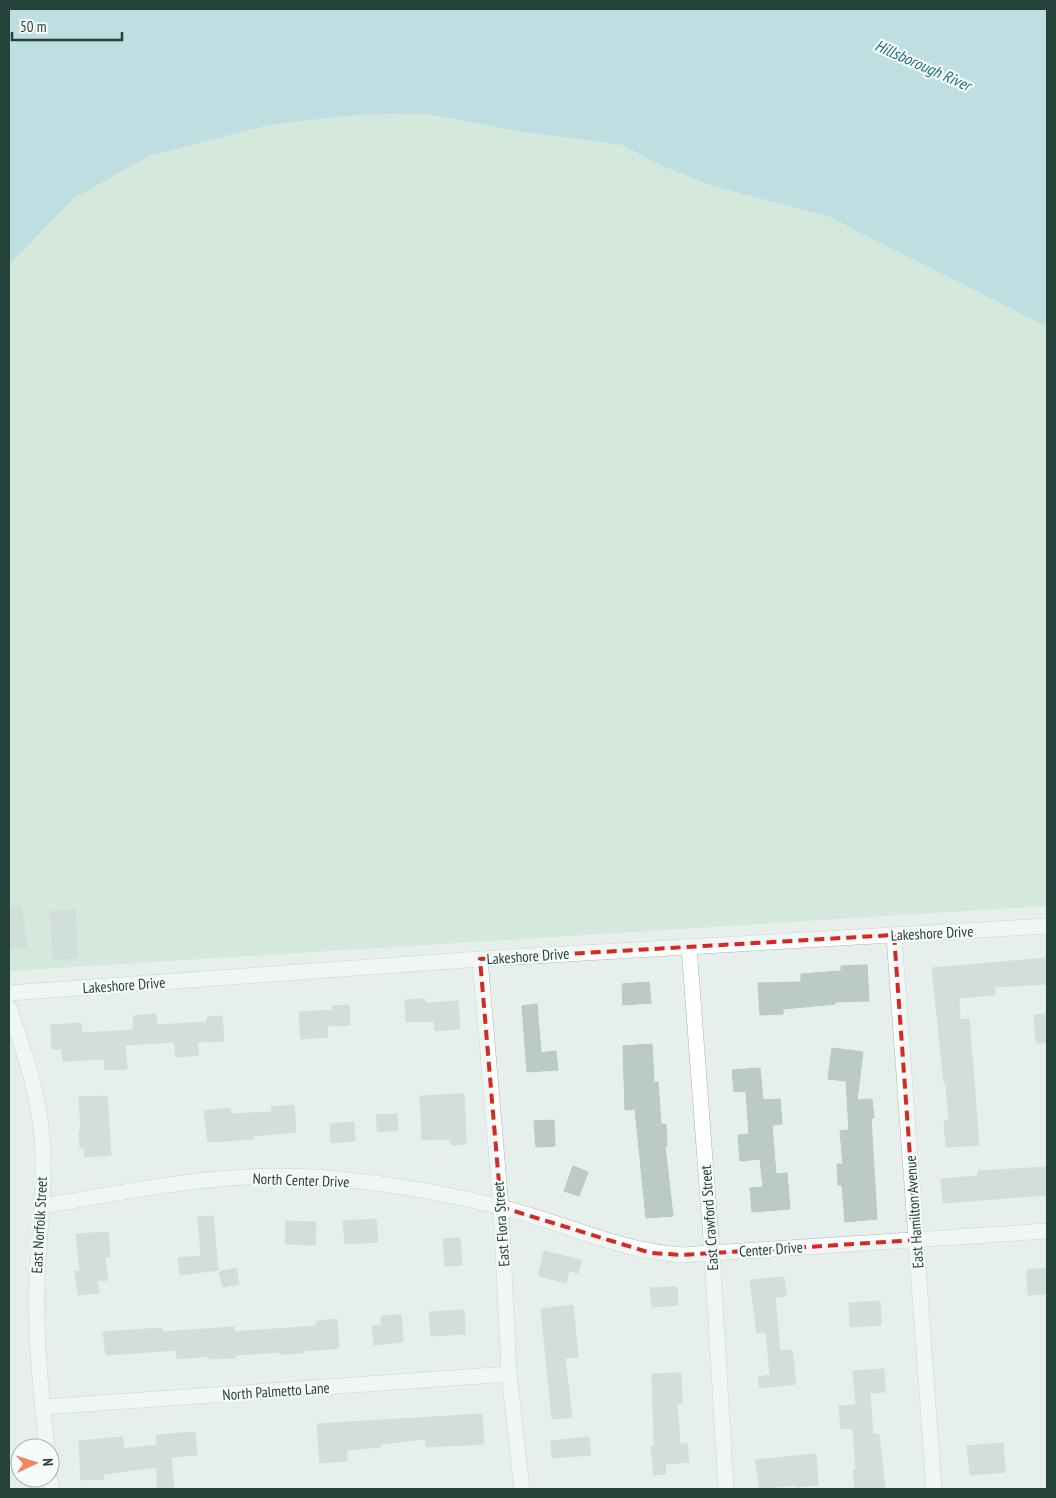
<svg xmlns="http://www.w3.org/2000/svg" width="1056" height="1498" viewBox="0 0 1056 1498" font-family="'PT Sans Narrow',sans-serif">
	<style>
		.green { fill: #bfe0c8 }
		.water { fill: #8ec9d4 }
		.building { fill: #bbcac4; stroke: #b8c9c2 }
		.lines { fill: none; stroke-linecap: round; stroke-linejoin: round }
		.minor-casing { stroke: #a8b8b2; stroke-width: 16 }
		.minor { stroke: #fff; stroke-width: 15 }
		.marked { fill: none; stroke: #d62828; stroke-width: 4; stroke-dasharray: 10 6; stroke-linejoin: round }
		.labels { text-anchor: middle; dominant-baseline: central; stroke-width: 4.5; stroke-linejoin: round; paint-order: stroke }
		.street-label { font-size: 15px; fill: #24423a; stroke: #f7fbf9 }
		.water-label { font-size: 16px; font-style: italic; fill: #1c6f80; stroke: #f7fbf9 }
	</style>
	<rect width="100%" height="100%" fill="#e6efeb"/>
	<polygon class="green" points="427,114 524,132 622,145 663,166 712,186 828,216 1047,327 1047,906 9,971 9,265 74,198 149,156 269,125 355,115"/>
	<polygon class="water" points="9,9 1047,9 1047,327 828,216 712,186 663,166 622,145 524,132 427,114 355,115 269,125 149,156 74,198 9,265"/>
	<g class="building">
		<polygon points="22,906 26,947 9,948 9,907"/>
		<polygon points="75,910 78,958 53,959 50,911"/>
		<polygon points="1047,958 1047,984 994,987 995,995 959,998 960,1020 969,1019 979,1145 946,1147 944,1121 949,1121 946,1083 944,1083 932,968"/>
		<polygon points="867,965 869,1001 835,1002 835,1004 783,1009 783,1014 760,1015 758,983 801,982 801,974 841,971 841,966"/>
		<polygon points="649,982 651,1003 623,1005 622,984"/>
		<polygon points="425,999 425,1003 458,1001 460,1029 435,1031 434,1021 406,1022 405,1000"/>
		<polygon points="537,1004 541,1053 556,1051 558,1070 527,1072 522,1006"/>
		<polygon points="349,1005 350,1025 327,1026 328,1037 301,1039 299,1012 333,1010 333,1006"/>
		<polygon points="156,1014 157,1025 207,1022 207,1017 222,1016 224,1041 197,1042 199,1055 176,1057 174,1042 125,1045 127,1069 105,1070 104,1059 63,1061 62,1049 52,1049 51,1025 81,1023 82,1033 134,1030 133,1016"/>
		<polygon points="1047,1014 1047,1042 1036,1043 1034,1015"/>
		<polygon points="652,1044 654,1083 658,1082 661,1124 666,1124 667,1146 665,1146 673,1216 646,1218 635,1109 625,1110 623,1046"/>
		<polygon points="832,1048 863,1052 857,1100 872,1099 874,1118 871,1118 877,1219 845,1222 842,1185 838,1185 837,1164 843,1164 840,1131 849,1130 846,1081 828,1079"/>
		<polygon points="760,1068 763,1100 780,1099 782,1124 772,1125 776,1174 787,1173 790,1209 752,1212 750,1188 763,1187 760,1159 740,1161 738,1135 749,1134 746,1091 734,1092 732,1070"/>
		<polygon points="464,1094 466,1144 451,1145 450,1139 422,1140 420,1096"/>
		<polygon points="107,1096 111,1155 85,1157 84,1148 80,1148 79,1131 81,1131 79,1097"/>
		<polygon points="294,1105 296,1132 253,1136 253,1139 208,1142 204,1111 230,1108 230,1114 272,1112 271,1107"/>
		<polygon points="397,1114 398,1130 378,1132 376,1115"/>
		<polygon points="554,1120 555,1146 536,1147 534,1121"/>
		<polygon points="354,1122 355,1141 331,1143 330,1124"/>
		<polygon points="573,1166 588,1172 579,1196 564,1191"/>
		<polygon points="1047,1167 1047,1195 943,1203 941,1179 978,1176 978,1171"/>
		<polygon points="213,1216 218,1270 180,1275 178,1258 201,1256 198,1217"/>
		<polygon points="376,1219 378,1242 345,1244 343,1221"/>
		<polygon points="286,1221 316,1222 315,1245 285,1244"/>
		<polygon points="108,1232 110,1257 105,1257 108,1280 97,1281 99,1293 78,1295 75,1271 80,1271 76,1234"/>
		<polygon points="460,1238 462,1265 445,1266 443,1239"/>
		<polygon points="544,1251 582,1260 578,1273 569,1271 566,1283 538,1276"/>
		<polygon points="236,1268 239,1284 223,1287 219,1272"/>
		<polygon points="1047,1268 1047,1294 1028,1295 1027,1270"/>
		<polygon points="784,1277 786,1296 775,1297 780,1351 792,1350 796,1384 760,1388 758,1377 770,1375 766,1332 757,1333 750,1280"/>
		<polygon points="677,1287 678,1305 652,1307 650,1288"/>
		<polygon points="880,1301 881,1325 850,1327 849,1303"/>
		<polygon points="573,1305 578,1357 565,1358 572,1417 552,1419 541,1309"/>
		<polygon points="464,1310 465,1334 431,1336 429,1312"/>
		<polygon points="401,1315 403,1342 374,1345 372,1326 382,1325 381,1316"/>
		<polygon points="337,1319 339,1348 303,1351 303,1353 280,1354 280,1352 235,1355 235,1358 209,1359 209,1356 177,1359 176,1350 106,1355 103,1332 162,1328 162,1332 234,1327 234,1332 316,1326 316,1321"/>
		<polygon points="884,1369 885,1392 870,1393 873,1435 879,1434 885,1489 855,1489 853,1470 856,1470 853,1428 841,1429 839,1406 856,1405 853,1371"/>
		<polygon points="681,1373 682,1404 677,1404 680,1444 687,1443 689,1462 665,1464 666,1474 654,1475 651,1447 654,1446 652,1374"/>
		<polygon points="482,1414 484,1444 426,1447 425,1439 381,1444 381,1447 346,1450 347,1461 320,1463 317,1424"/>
		<polygon points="195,1432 197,1455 171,1457 174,1489 157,1489 157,1467 103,1474 104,1479 81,1480 79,1441 122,1437 124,1449 157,1445 156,1435"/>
		<polygon points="589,1437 591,1455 552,1458 551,1441"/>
		<polygon points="1003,1443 1005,1472 970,1475 967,1446"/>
		<polygon points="816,1454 818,1485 796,1487 796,1485 760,1489 755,1460"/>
	</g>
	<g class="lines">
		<defs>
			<g id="minor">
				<polyline points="894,935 934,1489"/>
				<polyline points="689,946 712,1253 726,1489"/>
				<polyline points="480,959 501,1207 509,1374 522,1489"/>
				<polyline points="9,993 480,959 1047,926"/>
				<path d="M9,1007C23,1049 38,1091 42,1136C46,1184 39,1233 37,1281C35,1336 41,1393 47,1448"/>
				<path d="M42,1206C120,1193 200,1176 279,1176C347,1176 433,1190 500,1207C564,1222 614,1250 682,1255L1047,1231"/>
				<polyline points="43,1407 509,1374"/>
				<polyline points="49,1478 52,1489"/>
			</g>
		</defs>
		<use href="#minor" class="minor-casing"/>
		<use href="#minor" class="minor"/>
	</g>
	<path d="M0 0H1056V1498H0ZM894,935L916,1240L682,1255L651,1253L501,1207L480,959Z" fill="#e6efeb" fill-opacity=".55" fill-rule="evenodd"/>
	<path class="marked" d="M894,935L916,1240L682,1255L651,1253L501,1207L480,959Z"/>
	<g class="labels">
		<g class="street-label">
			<text transform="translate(932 933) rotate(-3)">Lakeshore Drive</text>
			<text transform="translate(528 956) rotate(-4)">Lakeshore Drive</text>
			<text transform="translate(124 985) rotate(-4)">Lakeshore Drive</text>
			<text transform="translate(301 1180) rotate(2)">North Center Drive</text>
			<text transform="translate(914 1212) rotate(-94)">East Hamilton Avenue</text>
			<text transform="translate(709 1218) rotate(-94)">East Crawford Street</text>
			<text transform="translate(501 1224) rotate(-94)">East Flora Street</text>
			<text transform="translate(39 1225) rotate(-87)">East Norfolk Street</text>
			<text transform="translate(771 1249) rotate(-4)">Center Drive</text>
			<text transform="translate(276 1391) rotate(-4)">North Palmetto Lane</text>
		</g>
		<g class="water-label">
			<text transform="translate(923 65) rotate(24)">Hillsborough River</text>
		</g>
	</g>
	<rect width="1056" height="1498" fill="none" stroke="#24423a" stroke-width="20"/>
	<g transform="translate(35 1463) rotate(86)"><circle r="24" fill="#f7fbf9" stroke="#a3b1ad"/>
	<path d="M0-4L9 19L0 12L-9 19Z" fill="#f4845f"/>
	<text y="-8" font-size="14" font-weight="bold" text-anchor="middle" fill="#24423a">N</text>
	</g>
	<path d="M12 32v8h110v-8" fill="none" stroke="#24423a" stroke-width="2.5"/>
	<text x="20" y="32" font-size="15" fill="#24423a" stroke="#f7fbf9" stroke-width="4" paint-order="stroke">50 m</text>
</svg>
